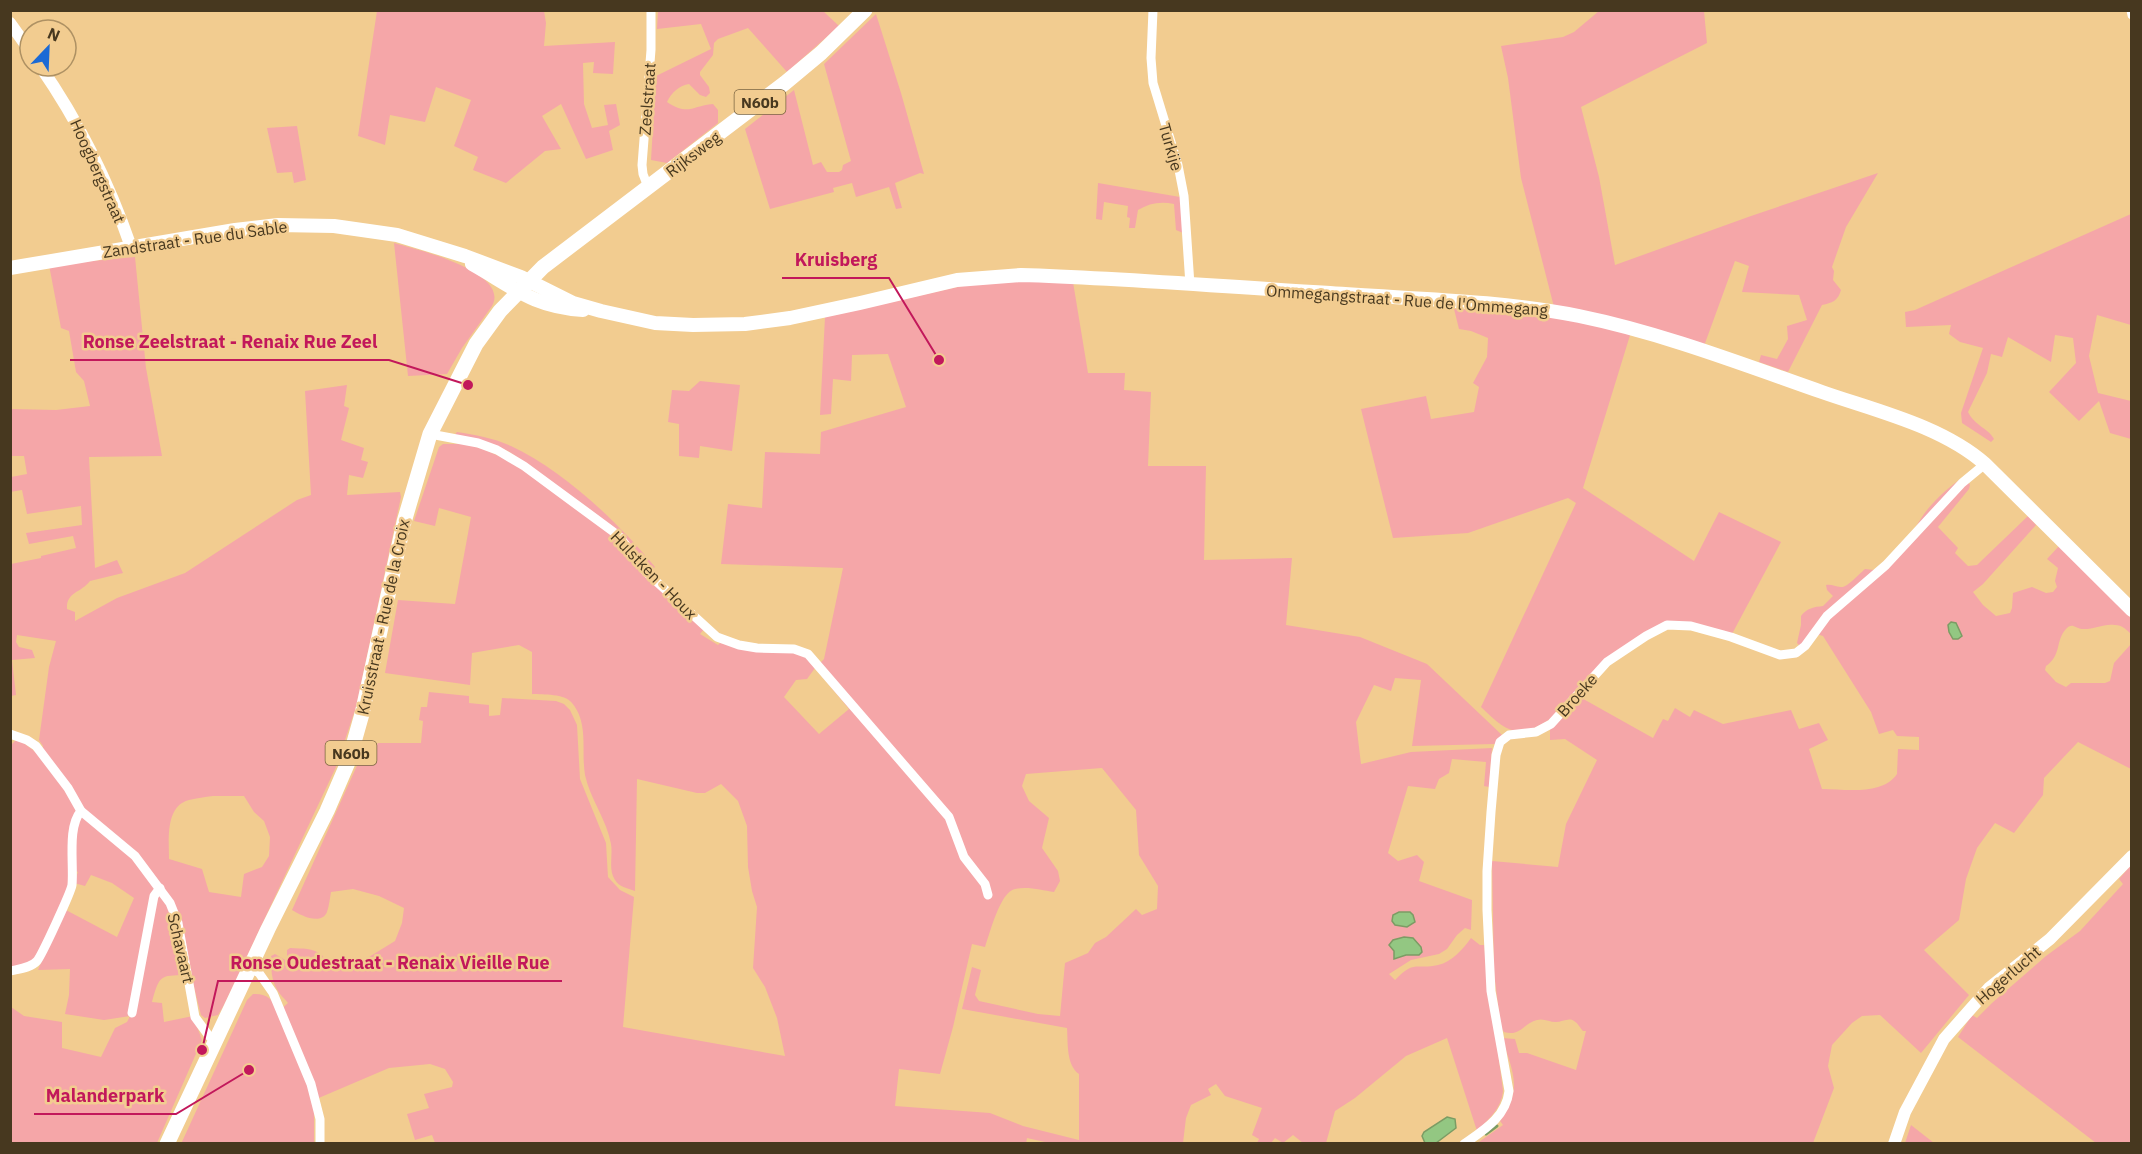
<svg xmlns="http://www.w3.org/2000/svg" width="2142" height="1154" viewBox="0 0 2142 1154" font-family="'IBM Plex Sans',sans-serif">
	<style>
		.green { fill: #f5a6a8; fill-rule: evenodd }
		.water { fill: #93c782; stroke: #7c9c64; stroke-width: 1.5 }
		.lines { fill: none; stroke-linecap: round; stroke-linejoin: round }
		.stream { stroke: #7c9c64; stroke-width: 3 }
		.minor { stroke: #fff; stroke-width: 9 }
		.tertiary { stroke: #fff; stroke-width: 12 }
		.secondary { stroke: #fff; stroke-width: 14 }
		.primary { stroke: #fff; stroke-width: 15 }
		.labels { text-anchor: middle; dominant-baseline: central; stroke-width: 5; stroke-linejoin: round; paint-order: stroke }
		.shield { fill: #f2cc90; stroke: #7a6441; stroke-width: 1.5 }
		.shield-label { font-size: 15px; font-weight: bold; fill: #47381f }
		.street-label { font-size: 16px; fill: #47381f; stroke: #f2cc90 }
		.leader { fill: none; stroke: #c2185b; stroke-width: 2 }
		.callout-dot { fill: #c2185b; stroke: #f2cc90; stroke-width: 2 }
		.callout-label { font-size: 18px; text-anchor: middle; font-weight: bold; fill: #c2185b; stroke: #f2cc90; stroke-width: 5; stroke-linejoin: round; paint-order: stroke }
	</style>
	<rect width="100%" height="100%" fill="#f2cc90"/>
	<g class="green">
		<polygon points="377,11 544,11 546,23 544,46 615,42 613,74 593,73 594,62 583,63 584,104 592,128 608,125 604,105 616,104 620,125 609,131 613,150 586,159 561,104 542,116 561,149 545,151 506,183 473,170 478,157 454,146 471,100 436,87 425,122 390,115 385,145 358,136"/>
		<path d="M658,11H823L839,26L787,72L748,28L718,39L714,43L713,55L700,72V75L709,87L710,93L706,97L700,95L689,84C680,85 671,93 667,102C688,116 692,106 713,104L718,110V123L667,163L651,160L656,76L711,49L701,24L657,29Z"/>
		<path d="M1599,11H1704L1707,43L1581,107L1599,177L1615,265L1751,216L1878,173L1846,227L1832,267L1834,271L1833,280L1841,290C1838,301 1832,303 1822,305L1788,372L1759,362L1761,355L1777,359L1788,339L1787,326L1807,320L1799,295L1742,292L1749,266L1735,261L1704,346L1554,307L1521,178L1508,78L1501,46L1563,37L1574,32Z"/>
		<polygon points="876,14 901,93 924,174 920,173 895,183 902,208 896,209 889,187 856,197 852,183 833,188 834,192 770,209 745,129 794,90 813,165 821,162 827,172 839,172 842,170 843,165 851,161 824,64"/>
		<polygon points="297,126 306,180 294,183 292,172 277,173 267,128"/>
		<path d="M1098,183L1180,197L1183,233L1176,230L1174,204C1161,201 1149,203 1138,210L1135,228H1129L1130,218L1127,217L1128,206L1104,202L1102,220L1096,219Z"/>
		<path d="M2131,214V325L2097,315L2089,356L2098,393L2131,401V439L2110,433L2099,401L2079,421L2049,392L2076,363L2073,338L2055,335L2051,362L2008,337L2002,357L1991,354L1987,373L1968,412C1975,426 1988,428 1994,439L1991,442L1962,423L1961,413L1983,348L1960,342L1949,334L1951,325L1906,327L1905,312L1915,310Z"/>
		<path d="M394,243C416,249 511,272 492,306L462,348L447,374L408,376Z"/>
		<path d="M135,257L146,368L162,456L89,457L95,568L117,560L123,573L90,581C81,593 66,592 67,609L75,612V621L117,598L185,573L297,500L311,495L305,391L347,385L344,406L349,408L341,440L364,448L361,460L368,462L363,478L349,475L347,495L400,492L401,497L356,707L336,767L224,1005L218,1015L205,1018L201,1015L191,975C161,976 160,972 152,1002L162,1003L164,1022L193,1016L202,1040L157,1143H11V1007L24,1016L62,1022V1048L101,1057L115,1028L127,1022L130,1016L104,1020L65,1014L69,995L70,969L38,970L64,909L117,937L134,898L112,883L91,875L85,886L74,883L78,872L70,869L69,888L34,960L11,970V745L15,741H21L42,757L43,746L39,740L49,667L56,641L17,635L16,642L19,647L32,650L35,658L12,660L16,695L11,696V564L41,558V556L76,548L73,536L29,544L26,533L82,525L81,506L27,514L22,490L10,492L11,477L27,474L24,456H11V409L56,410L90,406L84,381L76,372L69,331L61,328L49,265ZM213,796H244L254,812L264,821L270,837L269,856L262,867L244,874L241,897L209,892L202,869L169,859C169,840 165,806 189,800C197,798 205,797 213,796Z"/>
		<path d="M1009,280L1073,282L1088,373H1125L1124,390L1151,392L1148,466H1206L1204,560L1292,558L1286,625L1360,637L1427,664L1502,735L1495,744L1412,746L1421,680L1395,678L1391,691L1374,685L1356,722L1361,764L1411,752L1492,748L1489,787L1484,786L1486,762L1452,759L1449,773L1439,779L1435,789L1408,786L1388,853L1398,861L1417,855L1424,862L1419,881L1472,900L1471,930L1465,928L1457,935L1447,949L1439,954L1411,960L1389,974L1395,980C1415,959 1416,970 1438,965C1452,962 1463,949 1471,938L1480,945H1484L1503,1091C1501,1109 1489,1119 1477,1131L1447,1038L1406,1056L1355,1098L1335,1111L1326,1143H1303L1293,1135L1283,1143L1275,1138L1271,1143H1257L1259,1139L1252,1135L1262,1108L1225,1096L1216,1084L1208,1089L1211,1095L1191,1105L1186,1118L1183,1143L1054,1144L1027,1138L1026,1144L435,1143L432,1135L415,1140L407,1114L429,1108L424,1094L452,1087L453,1082L445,1069L430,1064L389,1068L314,1100V1143L181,1144L247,1000L253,994C267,993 272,1000 280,1010L288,1003C285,999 280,995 278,991C271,981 271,967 271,956L275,954L287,961V950L290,948C303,949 312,947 323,956L324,968H342L364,960L395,941L402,923L404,908L379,896L353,889L331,892C330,898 329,906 327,912C321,926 300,915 292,910L364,750L374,749L378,743H421L423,721L419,720L421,707H427L429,692L469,696V703L489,705V716L500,715L502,698L556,701L564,704L570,710L577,725L580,779L606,843L608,877L620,890L634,897L623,1027L785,1056L777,1018L765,987L753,968L757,907L752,891L748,867L747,826L738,801L721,784L705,793H697L637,779L635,891C627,888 619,887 615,880C608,870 613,856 611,844C607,820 590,799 585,775C581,751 589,723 572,703C564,693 544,695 532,694V652L519,645L472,653L470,685L385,673L398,600L455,604L471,517L439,508L435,526L414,521L439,447L443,444H466L483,449L512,462L616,536L704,629L700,634L718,645L720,643L796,652L818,665L824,659L843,568L721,564L728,504L762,508L765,452L820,454L821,432L906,407L888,354L852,355L851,381L833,379L831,414L820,415L825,317L962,286ZM815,668L849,709L819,734L784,697L796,680L807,679ZM1102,768L1136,810L1139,855L1158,886L1157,909L1142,915L1136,909L1106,937L1095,943L1088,953L1065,963L1060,1016L1038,1014L979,1001L975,995L981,970L972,967L962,1009L1067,1028C1068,1042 1066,1065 1079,1074V1140L1023,1126L990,1113L895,1106L899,1069L940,1074L953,1027L972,944L985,947C990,933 1000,892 1015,889C1027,886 1042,890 1054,892L1060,881L1058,871L1042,848L1049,818L1029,801L1022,786L1026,774Z"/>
		<path d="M1476,306L1528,310L1631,332L1583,488L1694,561L1719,512L1781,542L1732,634L1691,623L1670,621L1606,659L1550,719C1517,741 1506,731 1481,707L1576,503L1568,498L1468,533L1393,538L1361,409L1426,396L1431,419L1474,412L1479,387L1473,383L1487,357L1488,338L1471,331L1459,329L1454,309L1476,310Z"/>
		<polygon points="700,381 740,385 732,451 700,446 699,458 679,456 679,424 668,422 672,390 689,391"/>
		<path d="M457,432C475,435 494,438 511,446C563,470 619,523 655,567L651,571L617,530L529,465L508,451L483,442L453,437Z"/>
		<path d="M1965,476L1970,485L1969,489L1938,527L1958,548L1955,553L1968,566L1977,565L2028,516L2036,525L1983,584L1973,592L1983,605L1996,616L2010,613L2012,608L2013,593L2032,587L2046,593L2053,592L2057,587L2055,581L2058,568L2047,559L2059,546L2131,618V634C2127,630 2122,625 2115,625C2104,623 2093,630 2082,629C2075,628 2072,622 2066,629C2055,641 2062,655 2046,666L2045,670L2056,682L2066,687L2071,683H2105L2110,681L2114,663L2131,644V769L2078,742L2044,778L2043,795L2014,833L1995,823L1977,848L1966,879L1959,920L1924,950L1969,995L1921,1053L1880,1015L1862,1016L1852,1023L1832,1045L1828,1066L1834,1088L1813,1143L1476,1144L1503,1125L1500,1121C1523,1089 1513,1073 1502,1038L1515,1039L1519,1053H1527L1576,1070L1586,1031H1583C1580,1028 1578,1023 1574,1021C1569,1017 1562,1022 1556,1022C1549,1022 1544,1018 1537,1020C1524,1023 1520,1037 1504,1032L1501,1028L1494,973L1492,861L1558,867L1566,824L1597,760L1565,739L1550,740V728L1578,696L1653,738L1663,719L1668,721L1675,708L1690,717L1694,710L1723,724L1791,710L1799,729L1819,723L1828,740L1809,749L1822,789C1845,789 1882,796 1897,774L1898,749L1919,750V737L1897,736L1893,730L1879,734L1871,712L1823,636L1813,633L1801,647L1797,643L1801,625V616C1807,608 1814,607 1823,606L1833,596L1827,590L1826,585C1832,584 1835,587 1841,587C1847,588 1859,574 1865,569L1874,570L1881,574C1903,558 1909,535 1924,514C1934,500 1951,485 1965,476Z"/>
		<polygon points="2131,865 2131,1143 2096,1143 1958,1037 1972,1015 1977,1018 1992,1003 2046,956 2080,931 2123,884 2119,879"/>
		<polygon points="1911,1125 1934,1143 1905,1143"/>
	</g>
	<g class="water">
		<polygon points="1951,622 1956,623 1962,636 1958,639 1953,639 1949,632 1948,625"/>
		<polygon points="1399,912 1410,912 1413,915 1415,922 1407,927 1395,925 1392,921 1393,915"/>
		<polygon points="1404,937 1413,938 1421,947 1422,952 1419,955 1406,955 1394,959 1394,951 1389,945 1393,940"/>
		<polygon points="1447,1117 1455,1119 1456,1128 1436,1143 1425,1143 1422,1136 1424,1132"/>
	</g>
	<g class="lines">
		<polyline class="stream" points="1486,1134 1497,1126"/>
		<g class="minor">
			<polyline points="1153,10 1151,58 1153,83 1178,165 1184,196 1190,285"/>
			<polyline points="2131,10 2132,15"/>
			<polyline points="648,187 643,174 642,165 651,50 651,10"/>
			<polyline points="430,434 478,443 497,450 524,466 619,536 646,572 717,637 739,645 757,648 794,649 808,654 949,817 964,857 985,884 988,895"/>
			<polyline points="10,734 27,740 36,746 68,788 81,811 135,856 170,903 178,923 195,1017 209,1036 215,1041"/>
			<polyline points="251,968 259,973 273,993 311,1084 320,1119 320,1144"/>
			<path d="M10,971C18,969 31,968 37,961C42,955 71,892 72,885C74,864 67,827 81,811"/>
			<polyline points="132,1013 154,896 160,888"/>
			<path d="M1464,1144C1484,1130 1506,1117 1509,1091L1491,991L1487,910V871L1491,812L1496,755L1500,742L1509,735L1536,732L1551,724L1607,662L1646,636L1667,625L1691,626L1731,637L1780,655L1796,653L1805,646L1827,616L1886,565L1962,483L1985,464"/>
		</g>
		<g class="tertiary">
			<polyline points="10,23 30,51"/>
			<path d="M40,66C79,122 109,183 131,247"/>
			<polyline points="1894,1144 1905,1112 1944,1039 1989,988 2050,939 2132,856"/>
		</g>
		<g class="secondary">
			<path d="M472,264C513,287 533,307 583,310"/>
			<path d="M10,268L235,230L278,225L334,226L397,235L465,256L521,277L573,303L601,311L655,323L693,325L745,324L790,318L860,303L957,280L1021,275C1124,278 1227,287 1330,293C1413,299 1498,300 1579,316C1662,333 1742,364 1822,392C1876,411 1942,426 1985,464L2132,610"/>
		</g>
		<polyline class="primary" points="167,1144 268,929 327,811 349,760 362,714 404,522 430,434 476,344 500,311 543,267 785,83 821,53 865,10"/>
	</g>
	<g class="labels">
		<g class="shield">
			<rect x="734.5" y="90" width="51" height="24" rx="4.5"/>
			<rect x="325.5" y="741" width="51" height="24" rx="4.5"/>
		</g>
		<g class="shield-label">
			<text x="760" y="102">N60b</text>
			<text x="351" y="753">N60b</text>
		</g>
		<g class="street-label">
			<text transform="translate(647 99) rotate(-86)">Zeelstraat</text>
			<text transform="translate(1171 147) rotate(74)">Turkije</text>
			<text transform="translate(693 154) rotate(-37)">Rijksweg</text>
			<text transform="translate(98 171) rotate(66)">Hoogbergstraat</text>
			<text transform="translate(195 239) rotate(-8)">Zandstraat - Rue du Sable</text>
			<text transform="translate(1407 300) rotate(4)">Ommegangstraat - Rue de l'Ommegang</text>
			<text transform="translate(654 575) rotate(46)">Hulstken - Houx</text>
			<text transform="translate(383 617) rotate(-78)">Kruisstraat - Rue de la Croix</text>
			<text transform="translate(1577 695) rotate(-48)">Broeke</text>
			<text transform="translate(181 948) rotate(77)">Schavaart</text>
			<text transform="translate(2008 975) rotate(-41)">Hogerlucht</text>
		</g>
	</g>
	<path class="leader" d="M939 360L889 278H782M468 385L389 360H70M202 1050L218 981H562M249 1070L176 1114H34"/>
	<g class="callout-dot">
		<circle cx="939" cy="360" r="6"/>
		<circle cx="468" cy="385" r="6"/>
		<circle cx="202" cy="1050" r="6"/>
		<circle cx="249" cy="1070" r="6"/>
	</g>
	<g class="callout-label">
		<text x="836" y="266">Kruisberg</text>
		<text x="230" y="348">Ronse Zeelstraat - Renaix Rue Zeel</text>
		<text x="390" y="969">Ronse Oudestraat - Renaix Vieille Rue</text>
		<text x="105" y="1102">Malanderpark</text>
	</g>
	<rect width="2142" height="1154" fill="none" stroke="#47381f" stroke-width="24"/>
	<g transform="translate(48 48) rotate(23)"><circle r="28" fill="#f2cc90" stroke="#ae9163" stroke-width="1.5"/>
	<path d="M0-4.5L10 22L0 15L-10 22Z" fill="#1c6ad5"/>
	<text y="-9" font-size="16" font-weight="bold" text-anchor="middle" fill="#47381f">N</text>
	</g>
</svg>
